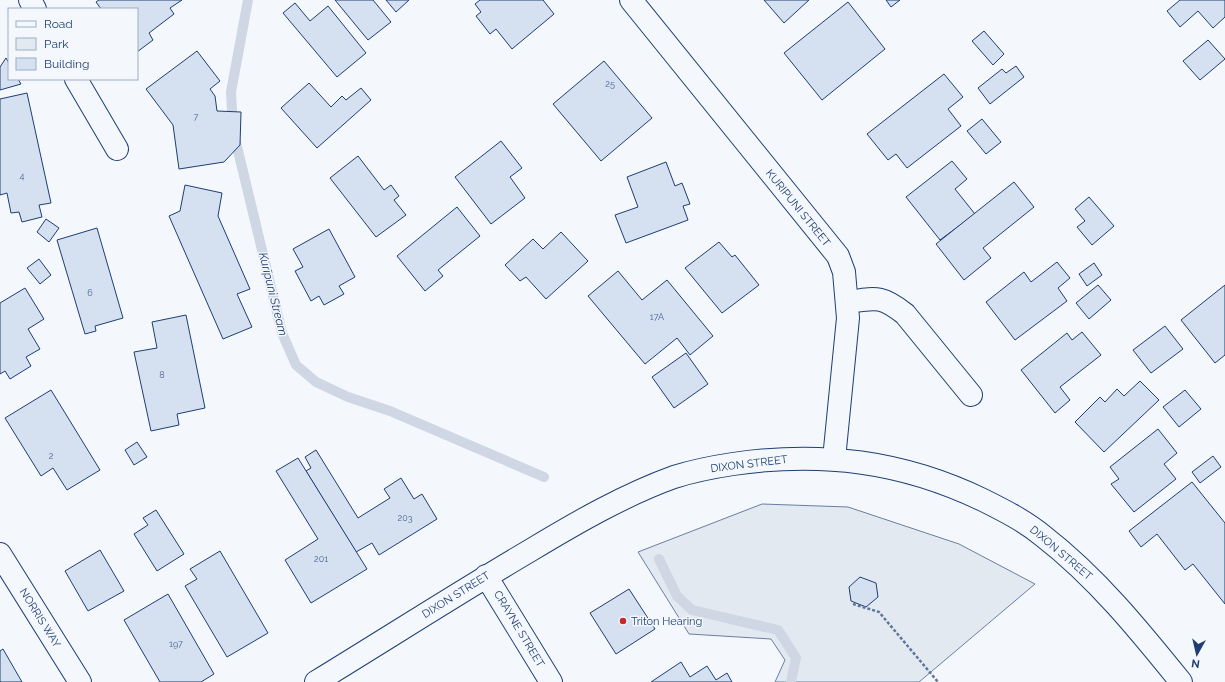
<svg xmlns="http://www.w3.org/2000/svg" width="1225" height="682" viewBox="0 0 1225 682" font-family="Raleway,sans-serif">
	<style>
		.green { fill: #e3e9f0; stroke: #687fa3 }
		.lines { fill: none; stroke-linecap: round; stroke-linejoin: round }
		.stream { stroke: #cfd7e4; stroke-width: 10 }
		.building { fill: #d5e0f0; stroke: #1d3f73 }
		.minor-casing { stroke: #1d3f73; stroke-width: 24 }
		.major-casing { stroke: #1d3f73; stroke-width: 24 }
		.path { stroke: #5e769c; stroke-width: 2.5; stroke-dasharray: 3 2; stroke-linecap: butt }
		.minor { stroke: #f4f7fb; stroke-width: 22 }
		.major { stroke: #f4f7fb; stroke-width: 22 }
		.poi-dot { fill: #c62828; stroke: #f4f7fb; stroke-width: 1.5 }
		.labels { text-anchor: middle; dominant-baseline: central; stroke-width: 3; stroke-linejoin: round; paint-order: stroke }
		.number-label { font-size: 9px; fill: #4b6792 }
		.street-label { font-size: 11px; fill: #1d3f73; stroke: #f4f7fb }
		.poi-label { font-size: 11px; fill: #1d3f73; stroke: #f4f7fb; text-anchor: start }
		.water-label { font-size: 12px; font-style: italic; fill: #1d3f73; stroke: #f4f7fb }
	</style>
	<rect width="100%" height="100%" fill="#f4f7fb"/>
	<polygon class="green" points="762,504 848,507 959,544 1035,584 919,682 775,682 785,660 771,639 689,634 638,552"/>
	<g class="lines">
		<g class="stream">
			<polyline points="248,0 231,92 233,130 282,333 296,365 316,382 348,397 390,411 544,477"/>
			<polyline points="659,559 677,596 692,610 778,630 796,658 791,682"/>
		</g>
	</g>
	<g class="building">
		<polygon points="99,0 182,0 170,8 174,14 149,33 153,40 137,52 137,9 101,9 96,2"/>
		<polygon points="335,0 373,0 391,22 368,40"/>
		<polygon points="386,0 409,0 396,12"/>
		<polygon points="480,0 543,0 554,14 512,49 496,29 490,34 476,16 481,12 475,4"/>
		<polygon points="764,0 809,0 784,23"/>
		<polygon points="886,0 900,0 891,7"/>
		<polygon points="1180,0 1225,0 1225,17 1213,28 1198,11 1180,27 1167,11"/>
		<polygon points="848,2 885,49 822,100 784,53"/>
		<polygon points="295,3 310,21 328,6 366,53 337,77 283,13"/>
		<polygon points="984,31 1004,54 993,65 972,41"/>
		<polygon points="1208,40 1225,59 1200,80 1183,61"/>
		<polygon points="197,51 220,81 210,89 215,96 217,111 241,112 240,145 224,162 179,169 173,125 146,89"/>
		<polygon points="6,58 9,63 9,79 18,79 21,84 0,90 0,67"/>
		<polygon points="604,61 652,118 601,161 553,104"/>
		<polygon points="1016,66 1024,77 990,104 978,88 1002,69 1006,73"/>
		<polygon points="944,74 963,97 948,109 961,126 907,168 896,154 888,160 867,134"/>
		<polygon points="309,83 331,107 342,96 346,100 361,88 371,100 317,148 281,108"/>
		<polygon points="27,93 51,203 39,205 42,217 22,222 19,212 11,213 7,193 0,195 0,99"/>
		<polygon points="982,119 1001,142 986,154 967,131"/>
		<polygon points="501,141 522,168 510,177 525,198 491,224 455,177"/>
		<polygon points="358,156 384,190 391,185 399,196 394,200 406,215 376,237 330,178"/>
		<polygon points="952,161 967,179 955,189 975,214 940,240 906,197"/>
		<polygon points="666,162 675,186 682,183 690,204 683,206 688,220 626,243 615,215 638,207 627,177"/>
		<polygon points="1014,182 1034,207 983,248 991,258 964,280 936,244"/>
		<polygon points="185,185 222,193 218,216 250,289 237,294 252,327 223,339 169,216 180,211"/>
		<polygon points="1089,197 1114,226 1092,245 1077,227 1085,221 1075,209"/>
		<polygon points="457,207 480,236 438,270 443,276 425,291 397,256"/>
		<polygon points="46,219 59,228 49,242 37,232"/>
		<polygon points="97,228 123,318 95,326 96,331 85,334 57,240"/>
		<polygon points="329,229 355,277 339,286 344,294 324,305 319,296 311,301 295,271 303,267 293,249"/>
		<polygon points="561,232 588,261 546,299 526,277 520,281 505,265 533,239 543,249"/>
		<polygon points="719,242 732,257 735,255 759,285 722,313 685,268"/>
		<polygon points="39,259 51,275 40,284 27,268"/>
		<polygon points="1057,262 1070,278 1058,288 1067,301 1015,340 986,302 1024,272 1031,282"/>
		<polygon points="1094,263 1102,275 1087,286 1079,274"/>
		<polygon points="618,271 642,300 667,280 713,336 690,355 677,338 645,364 588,296"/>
		<polygon points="1098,285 1111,300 1089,319 1076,303"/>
		<polygon points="1225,285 1225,355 1215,363 1181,320"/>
		<polygon points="25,288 44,319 28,329 40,349 26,357 31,366 10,379 5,371 0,374 0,303"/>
		<polygon points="186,315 205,408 177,414 179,425 151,431 134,352 157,348 152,322"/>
		<polygon points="1165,326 1183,349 1151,373 1133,350"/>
		<polygon points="1082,332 1101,355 1060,387 1070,400 1055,413 1021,370 1067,333 1072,340"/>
		<polygon points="686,353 708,384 674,408 652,377"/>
		<polygon points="1140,381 1159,400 1104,452 1075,422 1100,397 1105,402 1117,389 1124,396"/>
		<polygon points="51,390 100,470 67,490 53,468 41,476 5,418"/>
		<polygon points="1185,390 1201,409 1179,427 1163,407"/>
		<polygon points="1158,429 1177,453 1164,464 1176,479 1134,512 1111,484 1119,479 1110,467"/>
		<polygon points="137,442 147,457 134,465 125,450"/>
		<polygon points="316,450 358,518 390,498 384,489 401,478 414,499 422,494 437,519 379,555 372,543 356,552 306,471 311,468 305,457"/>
		<polygon points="1213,456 1221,467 1200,483 1192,472"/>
		<polygon points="298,458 367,569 311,603 285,560 318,539 276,471"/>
		<polygon points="1192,482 1225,523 1225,604 1193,564 1185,570 1157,534 1141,547 1129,531"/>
		<polygon points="156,510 184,554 157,571 134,534 148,525 143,518"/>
		<polygon points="100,550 124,591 88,611 65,571"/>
		<polygon points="220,551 268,633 227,657 185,586 197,579 190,569"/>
		<polygon points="860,577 876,583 878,597 866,607 851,601 849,587"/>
		<polygon points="629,589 655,629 616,654 590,613"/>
		<polygon points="168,594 214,674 201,682 160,682 124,620"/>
		<polygon points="3,649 22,682 0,682 0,651"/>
		<polygon points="681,662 690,677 707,666 716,680 727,673 732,682 651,682"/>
	</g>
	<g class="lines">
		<defs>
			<g id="minor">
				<polyline points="30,0 35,9"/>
				<polyline points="631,0 838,256 844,272 848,318 834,459"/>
				<polyline points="76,79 117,149"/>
				<path d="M847,302C876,298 881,295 905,314L971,395"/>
				<polyline points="0,554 80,682"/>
				<polyline points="486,576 551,682"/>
			</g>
			<path id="major" d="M316,682C388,638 458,593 531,550C576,523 624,495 674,477C693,471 713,467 733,464C821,451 902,461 983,500C1003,510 1025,521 1043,536C1096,577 1139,630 1181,682"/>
		</defs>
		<use href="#minor" class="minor-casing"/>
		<use href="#major" class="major-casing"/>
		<polyline class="path" points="853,604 879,612 938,682"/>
		<use href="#minor" class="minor"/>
		<use href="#major" class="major"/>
	</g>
	<circle class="poi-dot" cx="623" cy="621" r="4"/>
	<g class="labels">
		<g class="number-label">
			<text x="610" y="84">25</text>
			<text x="196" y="117">7</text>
			<text x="22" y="176">4</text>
			<text x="90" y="293">6</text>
			<text x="657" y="317">17A</text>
			<text x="162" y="375">8</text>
			<text x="51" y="456">2</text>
			<text x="405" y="518">203</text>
			<text x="321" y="559">201</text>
			<text x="176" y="644">197</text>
		</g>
		<g class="street-label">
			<text transform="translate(798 208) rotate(51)">KURIPUNI STREET</text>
			<text transform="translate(749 464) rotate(-7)">DIXON STREET</text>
			<text transform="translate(1061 553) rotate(40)">DIXON STREET</text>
			<text transform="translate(456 595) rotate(-32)">DIXON STREET</text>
			<text transform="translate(40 618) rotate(58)">NORRIS WAY</text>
			<text transform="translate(519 629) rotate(59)">CRAYNE STREET</text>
		</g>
		<g class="poi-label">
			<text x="631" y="621">Triton Hearing</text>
		</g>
		<g class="water-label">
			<text transform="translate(273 294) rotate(76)">Kurīpuni Stream</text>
		</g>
	</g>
	<rect x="8" y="8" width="130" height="72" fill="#f4f7fb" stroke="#9eadc5"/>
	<rect x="16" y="21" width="20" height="6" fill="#f4f7fb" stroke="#9eadc5"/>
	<text x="44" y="28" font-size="12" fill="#1d3f73">Road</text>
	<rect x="16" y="38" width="20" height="12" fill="#e3e9f0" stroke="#9eadc5"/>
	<text x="44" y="48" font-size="12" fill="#1d3f73">Park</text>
	<rect x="16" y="58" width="20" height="12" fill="#d5e0f0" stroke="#9eadc5"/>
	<text x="44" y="68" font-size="12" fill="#1d3f73">Building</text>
	<g transform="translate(1197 654) rotate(188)" stroke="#f4f7fb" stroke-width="3" paint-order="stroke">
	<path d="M0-3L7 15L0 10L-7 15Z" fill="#1d3f73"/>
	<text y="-6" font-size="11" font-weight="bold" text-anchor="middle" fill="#1d3f73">N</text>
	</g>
</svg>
